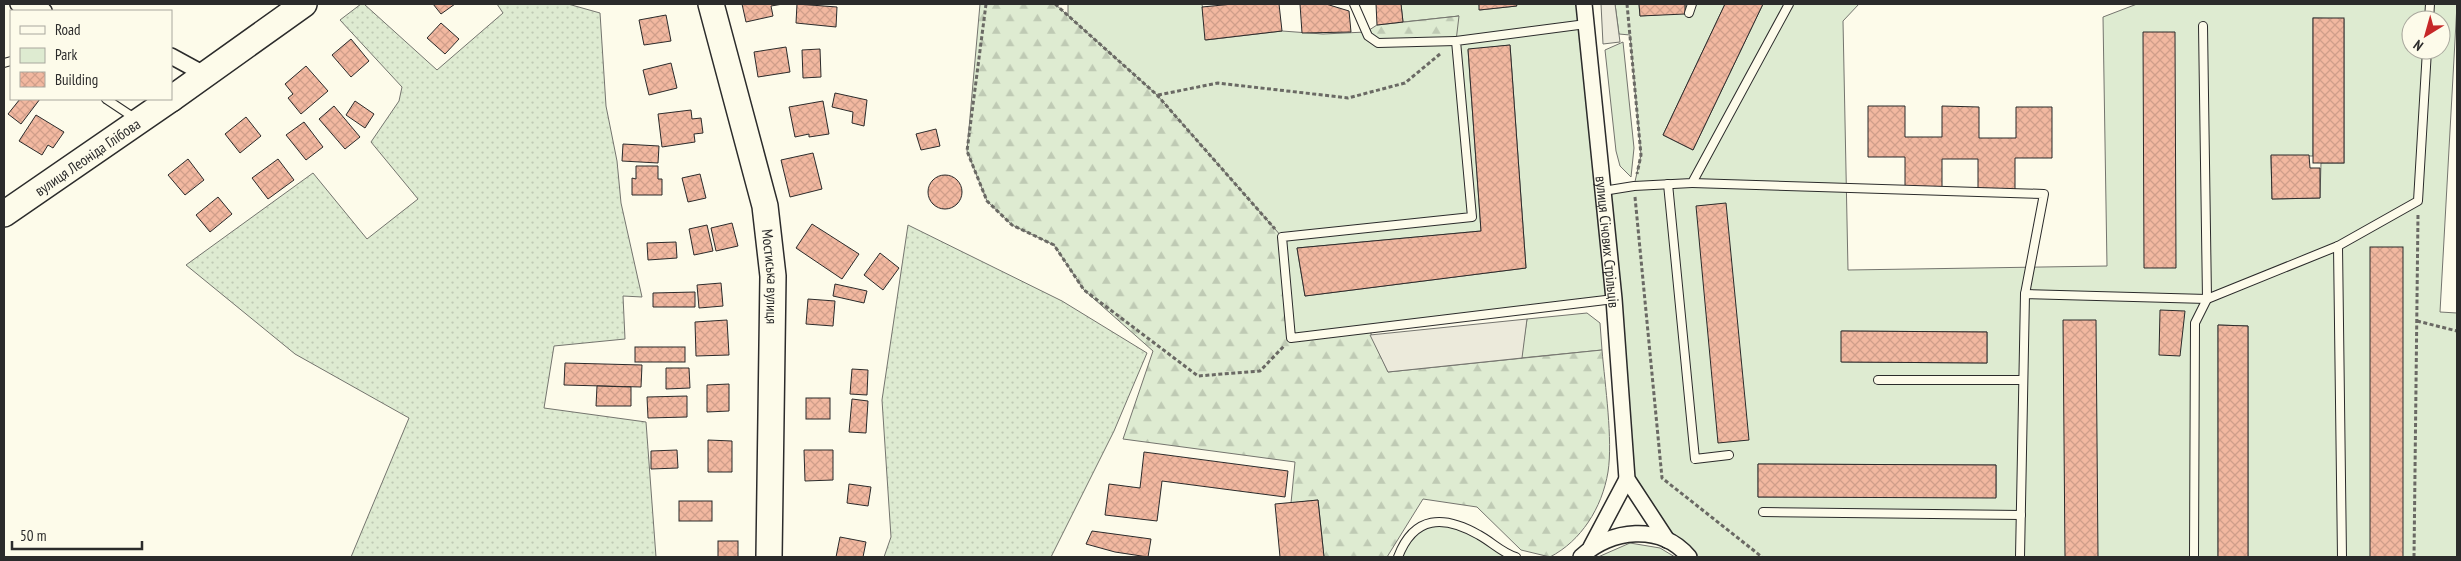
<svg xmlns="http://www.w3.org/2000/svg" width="2461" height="561" viewBox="0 0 2461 561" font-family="'PT Sans Narrow',sans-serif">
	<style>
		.green { fill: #deebd1; stroke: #74746e; fill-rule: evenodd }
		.forest { fill: url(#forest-firs); stroke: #74746e }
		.garden { fill: url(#garden-dots); stroke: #74746e }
		.parking { fill: #eceadb; stroke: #74746e }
		.building { fill: url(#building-cross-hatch); stroke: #2b2b2b }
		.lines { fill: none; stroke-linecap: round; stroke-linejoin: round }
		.lane-casing { stroke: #2b2b2b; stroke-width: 10 }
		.street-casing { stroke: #2b2b2b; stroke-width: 18 }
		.primary-casing { stroke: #2b2b2b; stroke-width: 28 }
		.path { stroke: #6a6964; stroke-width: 3; stroke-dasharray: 4 2.5; stroke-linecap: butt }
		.lane { stroke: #fdfbea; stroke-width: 8 }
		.street { stroke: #fdfbea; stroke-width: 15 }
		.primary { stroke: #fdfbea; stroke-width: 25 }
		.labels { text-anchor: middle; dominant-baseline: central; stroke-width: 4; stroke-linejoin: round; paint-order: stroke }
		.street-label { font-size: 15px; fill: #2b2b2b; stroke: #fdfbea }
	</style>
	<defs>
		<pattern id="forest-firs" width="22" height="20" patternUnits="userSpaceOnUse" patternTransform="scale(1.25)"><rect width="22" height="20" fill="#deebd1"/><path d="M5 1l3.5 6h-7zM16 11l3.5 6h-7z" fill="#bfcab4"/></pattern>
		<pattern id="garden-dots" width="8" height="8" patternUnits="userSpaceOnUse" patternTransform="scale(1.25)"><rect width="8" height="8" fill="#deebd1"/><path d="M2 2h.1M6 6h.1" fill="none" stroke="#bfcab4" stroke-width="1.8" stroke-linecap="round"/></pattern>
		<pattern id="building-cross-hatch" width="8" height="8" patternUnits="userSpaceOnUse" patternTransform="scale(1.25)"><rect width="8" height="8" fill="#f2b8a0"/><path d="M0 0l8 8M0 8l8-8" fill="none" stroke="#d09e8a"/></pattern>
	</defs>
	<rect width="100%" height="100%" fill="#fdfbea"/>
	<g class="green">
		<path d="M1068,4H1202L1206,40L1282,31L1323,34L1366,32L1459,16L1403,22L1401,4H1479L1480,10L1516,6V4H1584L1603,190L1634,186L1641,155L1630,35L1619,34L1615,4H1639L1640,16L1685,13V4H1725L1663,135L1693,150L1763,4H1859L1843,21L1848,270L2107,266L2103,17L2137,4H2457L2440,312L2457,313V557H2248V326L2218,325V557H1689L1627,479L1612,299L1291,338L1068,15ZM2313,18L2344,19V163H2321L2320,198L2272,199L2271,156H2313ZM2411,20H2441V50H2411ZM1510,45L1526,268L1305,296L1297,248L1481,231L1468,50ZM1842,331L1987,332V363L1842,362ZM1758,464L1996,465V497H1758Z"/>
		<polygon points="1623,42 1634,148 1631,177 1620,166 1616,151 1605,50"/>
		<polygon points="1587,313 1600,323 1602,350 1521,358 1527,319"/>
		<polygon points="1436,521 1478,534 1505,557 1400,557 1413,532"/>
		<polygon points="1630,543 1660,548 1675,557 1598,557"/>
	</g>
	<g class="forest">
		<path d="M980,4H1055L1157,95L1282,237L1291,338L1369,329L1388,372L1602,350C1605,385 1613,440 1608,472C1602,508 1581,541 1550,557L1521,550L1477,507L1423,499L1387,557H1324L1318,500L1291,503L1295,462L1123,439L1153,351L1084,290L1054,245L1012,225L987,201L967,151Z"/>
		<polygon points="1459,16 1456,41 1387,45 1366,32 1377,25"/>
	</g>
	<g class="garden">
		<polygon points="361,4 364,4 437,70 503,13 497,4 568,4 600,13 606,106 617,161 621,203 642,297 623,296 625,339 554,346 544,408 646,422 656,557 351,557 409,418 295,354 186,265 313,173 367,239 418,199 371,142 399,101 402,87 340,20"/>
		<polygon points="908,225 1062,301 1147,353 1114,431 1051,557 884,557 891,537 882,400"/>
	</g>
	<g class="parking">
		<polygon points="1601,4 1615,4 1620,42 1603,44"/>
		<polygon points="1527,319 1522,358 1388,372 1370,335"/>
	</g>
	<g class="building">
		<polygon points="433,4 455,4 441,14"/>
		<polygon points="742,4 783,4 771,6 773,16 746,22"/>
		<polygon points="797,4 837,7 836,27 796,23"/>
		<polygon points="1233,4 1279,4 1282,31 1205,40 1202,7"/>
		<polygon points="1300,4 1326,4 1349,11 1351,32 1302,33"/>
		<polygon points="1376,4 1401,4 1403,22 1377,25"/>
		<polygon points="1479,4 1516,4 1517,6 1479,10"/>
		<polygon points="1639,4 1685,4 1685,14 1640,16"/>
		<polygon points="1725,4 1763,4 1693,150 1663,135"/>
		<polygon points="666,15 671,41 644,45 639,20"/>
		<rect x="2313" y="18" width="31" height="145"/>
		<polygon points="441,23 459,39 445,54 427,38"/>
		<polygon points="2143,32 2175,32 2176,268 2144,268"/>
		<polygon points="351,39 369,61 351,77 332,55"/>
		<polygon points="1510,45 1526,268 1305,296 1297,248 1481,231 1468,49"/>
		<polygon points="786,47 790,72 758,77 754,52"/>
		<polygon points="820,49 821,77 803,78 802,50"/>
		<polygon points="671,63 677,88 649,95 643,70"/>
		<polygon points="306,66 328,91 301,114 288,98 293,94 285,84"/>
		<polygon points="835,93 867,100 864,126 852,123 853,112 832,107"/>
		<polygon points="20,99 40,99 21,124 8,114"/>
		<polygon points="355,101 374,114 365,128 346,115"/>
		<polygon points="823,101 829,134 809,137 809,134 795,137 789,107"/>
		<polygon points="334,106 360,137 345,149 319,119"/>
		<polygon points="1868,106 1905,106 1905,137 1942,137 1942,106 1979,107 1979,138 2016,138 2016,107 2052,107 2052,158 2015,158 2015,190 1978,190 1978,159 1942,159 1942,190 1905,190 1905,157 1868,157"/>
		<polygon points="691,110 692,119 701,118 703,133 694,134 695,142 662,147 658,114"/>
		<polygon points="36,115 64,132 53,148 48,145 42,155 19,141"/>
		<polygon points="246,117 261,136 240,153 225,134"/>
		<polygon points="304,122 323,147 306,160 286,135"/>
		<polygon points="936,129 940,146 921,150 916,134"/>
		<polygon points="623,144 659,146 658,163 622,161"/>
		<polygon points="813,153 822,189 790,197 781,160"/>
		<polygon points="2271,155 2309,155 2310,168 2320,168 2320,198 2272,199"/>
		<polygon points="188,159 204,180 185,195 168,175"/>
		<polygon points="278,159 294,180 268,199 252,178"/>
		<polygon points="636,166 658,166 658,179 662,179 662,195 632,195 632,178 636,179"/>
		<polygon points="700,174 706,198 688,202 682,178"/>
		<circle cx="945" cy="192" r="17"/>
		<polygon points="218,197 232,214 210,232 196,215"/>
		<polygon points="1726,203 1749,440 1718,443 1696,206"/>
		<polygon points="732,223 738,246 716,251 711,228"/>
		<polygon points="812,224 859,254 842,279 796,248"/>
		<polygon points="707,225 713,251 694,255 689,229"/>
		<polygon points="676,242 677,258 648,260 647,243"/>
		<rect x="2370" y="247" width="33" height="310"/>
		<polygon points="880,253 899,268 883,290 864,275"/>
		<polygon points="721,283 723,306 699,308 697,285"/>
		<polygon points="835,284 867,291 864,303 833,296"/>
		<polygon points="695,292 695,307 653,307 653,293"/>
		<polygon points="808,299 835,301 833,326 806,324"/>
		<polygon points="2160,310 2185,311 2180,356 2159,355"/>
		<polygon points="727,320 729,355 696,356 695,322"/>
		<polygon points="2063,320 2096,320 2098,557 2065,557"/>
		<polygon points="2218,325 2248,326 2248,557 2218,557"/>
		<polygon points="1841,331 1987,332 1987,363 1841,362"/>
		<rect x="635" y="347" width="50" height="15"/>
		<polygon points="565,363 642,365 641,387 564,385"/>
		<polygon points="666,368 689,368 690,388 666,389"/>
		<polygon points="852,369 868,370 867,395 850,394"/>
		<polygon points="729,384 729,411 707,412 707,385"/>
		<polygon points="597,386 631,387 631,406 596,406"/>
		<polygon points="687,396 687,417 648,418 647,397"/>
		<rect x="806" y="398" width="24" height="21"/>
		<polygon points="852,399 868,401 866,433 849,432"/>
		<polygon points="708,440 732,441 732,472 708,472"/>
		<polygon points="677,450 678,468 651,469 651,451"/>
		<polygon points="804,450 833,450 833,480 805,481"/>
		<polygon points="1144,452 1288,471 1285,497 1162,481 1157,521 1105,515 1109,484 1140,488"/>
		<polygon points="1758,464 1996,465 1996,498 1758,497"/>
		<polygon points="849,484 871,487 868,506 847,503"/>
		<polygon points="1318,500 1324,557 1280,557 1275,504"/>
		<rect x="679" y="501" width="33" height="20"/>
		<polygon points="1092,531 1151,539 1148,557 1115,552 1086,544"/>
		<polygon points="840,537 866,542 863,557 836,557"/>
		<rect x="718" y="541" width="20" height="16"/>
	</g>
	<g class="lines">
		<defs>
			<g id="lane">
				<polyline points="1354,4 1368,36 1378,43 1456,41"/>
				<polyline points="1689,13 1692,4"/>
				<polyline points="2429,20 2430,4"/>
				<polyline points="1586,24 1456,41 1472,217 1282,237 1291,338 1614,299"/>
				<polyline points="4,63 11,61"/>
				<polyline points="106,99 136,119"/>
				<polyline points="1692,183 2044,194 2025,294"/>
				<polyline points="1668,184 1695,459 1729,455"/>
				<polyline points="1603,191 1634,186 1692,183 1789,4"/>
				<polyline points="2338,246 2342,557"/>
				<polyline points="1878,380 2023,380"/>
				<polyline points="1763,512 2021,515"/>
				<path d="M1398,557C1414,515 1444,515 1479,535C1492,542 1502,553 1516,557"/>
				<polyline points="2020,557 2025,294 2207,299 2338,246 2418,201 2427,50"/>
				<polyline points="2194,557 2195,323 2207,299 2203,26"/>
			</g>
			<g id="street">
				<polyline points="18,4 44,11"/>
				<path id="s1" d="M1584,4L1614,299L1627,479L1667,540"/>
				<polyline points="171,56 204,74"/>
				<polyline points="1591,547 1627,479"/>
				<path d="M1581,557C1610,529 1661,523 1689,557"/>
			</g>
			<g id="primary">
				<path id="s2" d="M711,4L765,206L773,276L769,557"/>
				<polyline points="171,99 304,4"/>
				<path id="s3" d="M4,214L171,99"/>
			</g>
		</defs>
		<use href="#lane" class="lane-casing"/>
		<use href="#street" class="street-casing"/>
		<use href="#primary" class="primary-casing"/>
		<g class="path">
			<polyline points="986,4 967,151 987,201 1012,225 1054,245 1084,290 1198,376 1260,371 1284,346"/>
			<polyline points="1055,4 1157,95 1275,229"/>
			<polyline points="1627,4 1641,155 1637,174"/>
			<polyline points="1158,95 1218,83 1348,98 1405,83 1440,54"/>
			<polyline points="1635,197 1662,478 1762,557"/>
			<polyline points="2417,321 2457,331"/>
			<polyline points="2414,557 2418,214"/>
		</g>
		<use href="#lane" class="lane"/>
		<use href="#street" class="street"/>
		<use href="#primary" class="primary"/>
	</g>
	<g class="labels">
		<g class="street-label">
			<text stroke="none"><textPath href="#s3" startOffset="101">вулиця Леоніда Глібова</textPath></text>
			<text stroke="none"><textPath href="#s1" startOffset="239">вулиця Січових Стрільців</textPath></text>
			<text stroke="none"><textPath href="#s2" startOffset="280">Мостиська вулиця</textPath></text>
		</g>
	</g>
	<rect width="2461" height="561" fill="none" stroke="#2b2b2b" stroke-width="10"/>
	<rect x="10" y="10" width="162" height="90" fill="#fdfbea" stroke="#a9a89e"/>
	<rect x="20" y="26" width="25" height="8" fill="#fdfbea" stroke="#a9a89e"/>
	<text x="55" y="35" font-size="15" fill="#2b2b2b">Road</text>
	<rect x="20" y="48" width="25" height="15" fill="#deebd1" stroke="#a9a89e"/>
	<text x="55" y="60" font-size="15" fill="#2b2b2b">Park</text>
	<rect x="20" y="72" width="25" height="15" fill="url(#building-cross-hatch)" stroke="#a9a89e"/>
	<text x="55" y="85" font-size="15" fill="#2b2b2b">Building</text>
	<g transform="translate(2426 35) rotate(217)"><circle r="24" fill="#fdfbea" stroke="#a9a89e"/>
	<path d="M0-4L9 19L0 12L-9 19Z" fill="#c62828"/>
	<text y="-8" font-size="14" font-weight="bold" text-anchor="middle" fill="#2b2b2b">N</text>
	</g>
	<path d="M12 541v8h130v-8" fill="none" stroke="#2b2b2b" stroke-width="2.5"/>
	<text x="20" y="541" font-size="15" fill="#2b2b2b" stroke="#fdfbea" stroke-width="4" paint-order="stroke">50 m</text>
</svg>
